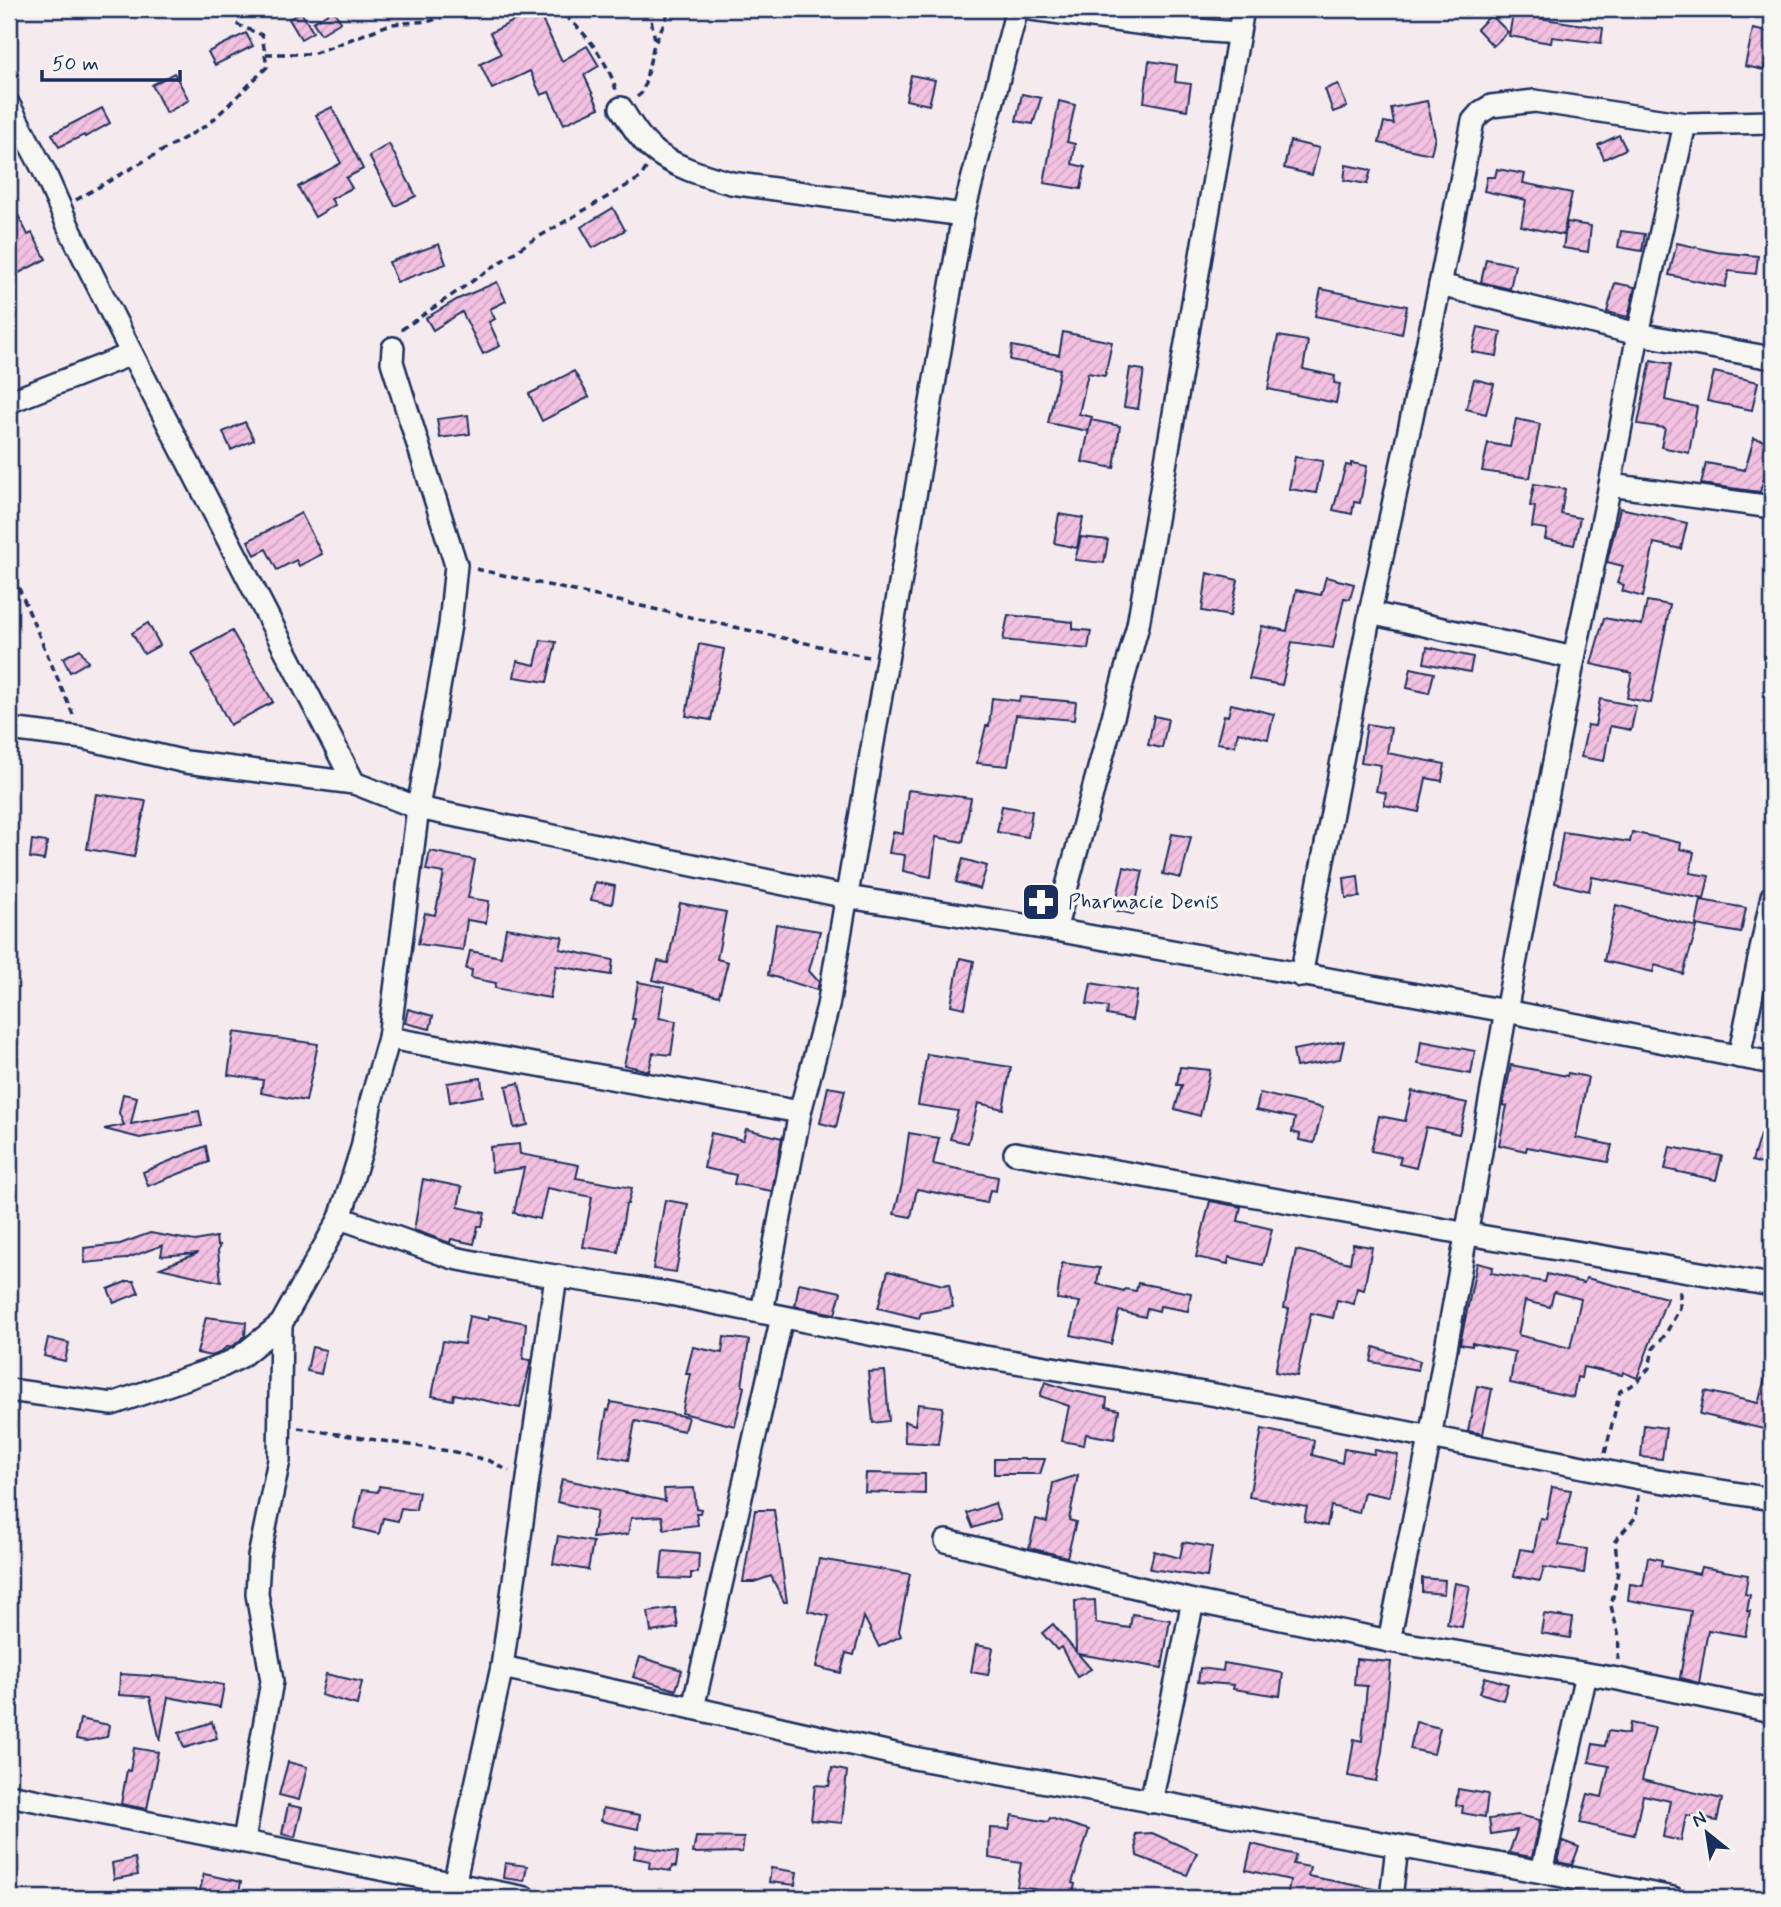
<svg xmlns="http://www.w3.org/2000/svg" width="1781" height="1907" viewBox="0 0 1781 1907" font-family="Mynerve,sans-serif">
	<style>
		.building { fill: url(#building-hatch); stroke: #1b2f5e; stroke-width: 2; fill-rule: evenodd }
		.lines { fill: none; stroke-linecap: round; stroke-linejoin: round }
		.street-casing { stroke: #1b2f5e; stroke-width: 26 }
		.path { stroke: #1b2f5e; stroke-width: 3.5; stroke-dasharray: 7 5; stroke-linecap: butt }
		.street { stroke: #f6f6f2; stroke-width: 21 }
		.labels { text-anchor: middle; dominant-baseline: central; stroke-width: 7; stroke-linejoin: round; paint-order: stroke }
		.poi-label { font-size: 21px; fill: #1b2f5e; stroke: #f6f6f2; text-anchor: start }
	</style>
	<defs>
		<pattern id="building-hatch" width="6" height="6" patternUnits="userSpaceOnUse" patternTransform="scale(1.75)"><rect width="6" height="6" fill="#f3c1e1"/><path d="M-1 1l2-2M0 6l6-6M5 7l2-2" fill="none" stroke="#d0a6c3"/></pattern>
	</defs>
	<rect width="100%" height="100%" fill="#f5ebef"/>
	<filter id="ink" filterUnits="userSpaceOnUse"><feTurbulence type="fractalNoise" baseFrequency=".0143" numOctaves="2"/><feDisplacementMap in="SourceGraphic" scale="14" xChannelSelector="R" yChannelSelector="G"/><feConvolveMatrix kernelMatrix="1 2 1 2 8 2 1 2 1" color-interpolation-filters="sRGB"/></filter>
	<g filter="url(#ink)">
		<g class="building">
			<polygon points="537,9 562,61 587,46 599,66 584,75 599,108 564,124 549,92 541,95 530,71 492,89 480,64 501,54 490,33"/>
			<polygon points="333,10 341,22 321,34 313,22"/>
			<polygon points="301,12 313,32 301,39 289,19"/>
			<polygon points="1513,14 1603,28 1601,43 1552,37 1551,43 1509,36"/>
			<polygon points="1491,15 1508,32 1493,46 1477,29"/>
			<polygon points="1753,29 1772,33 1764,70 1745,66"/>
			<polygon points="246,33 253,46 215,65 208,52"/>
			<polygon points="1149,61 1177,65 1175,82 1191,84 1187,110 1144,102"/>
			<polygon points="174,73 189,100 166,113 152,85"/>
			<polygon points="911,75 935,80 929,105 906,100"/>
			<polygon points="1338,84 1347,107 1333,112 1325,89"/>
			<polygon points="1022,94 1041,98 1033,124 1016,121"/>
			<polygon points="1059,101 1075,105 1067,142 1075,144 1072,164 1085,167 1081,189 1044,183"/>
			<polygon points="1427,101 1435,137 1431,154 1379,143 1384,122 1394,124 1391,108"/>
			<polygon points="332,107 363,169 346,178 352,188 331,199 335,205 315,217 298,187 341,163 316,115"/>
			<polygon points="102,108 110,123 85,137 84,135 59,147 52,134"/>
			<polygon points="1619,135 1626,149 1604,159 1598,145"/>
			<polygon points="1290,141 1319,148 1312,175 1284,168"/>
			<polygon points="389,144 416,196 395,206 369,156"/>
			<polygon points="1346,165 1371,170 1367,184 1344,180"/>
			<polygon points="1497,169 1525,174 1523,183 1572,193 1563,235 1521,226 1526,200 1484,191 1487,177 1495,177"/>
			<polygon points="9,197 28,235 32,233 46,259 9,278"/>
			<polygon points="613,208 625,230 593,248 581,227"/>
			<polygon points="1567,222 1591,226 1588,252 1563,248"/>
			<polygon points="1621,231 1645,234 1642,251 1618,247"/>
			<polygon points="1677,243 1717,252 1758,256 1756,274 1729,271 1725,287 1669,275"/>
			<polygon points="439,244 446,264 397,282 389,262"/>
			<polygon points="1486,259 1515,265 1510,289 1481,282"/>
			<polygon points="497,282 506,301 490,309 495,319 489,322 500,346 483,354 462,312 433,330 426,318 458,299"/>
			<polygon points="1615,283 1635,287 1628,317 1607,312"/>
			<polygon points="1321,289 1407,306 1402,334 1315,316"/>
			<polygon points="1478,327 1501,332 1497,356 1472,352"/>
			<polygon points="1063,332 1112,342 1105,376 1088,373 1079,414 1092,417 1088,431 1048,423 1060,369 1010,360 1012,346 1059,355"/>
			<polygon points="1278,336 1308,341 1303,369 1335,376 1334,383 1340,384 1336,403 1268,389"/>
			<polygon points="1651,360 1671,364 1665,400 1697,407 1689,453 1661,447 1665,428 1638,424"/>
			<polygon points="1130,368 1144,370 1138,409 1124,407"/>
			<polygon points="574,371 589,397 542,421 529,394"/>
			<polygon points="1714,372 1758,382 1752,410 1707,401"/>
			<polygon points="1474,379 1494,384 1486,414 1466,409"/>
			<polygon points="468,415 470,434 440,438 437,419"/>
			<polygon points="1516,419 1540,424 1530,478 1482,471 1488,443 1510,447"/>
			<polygon points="1091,420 1120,426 1114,468 1082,462"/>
			<polygon points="245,422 254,440 231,450 223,432"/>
			<polygon points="1754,438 1772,443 1772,451 1760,492 1701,484 1706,463 1745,470"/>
			<polygon points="1295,457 1323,461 1316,493 1289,489"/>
			<polygon points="1351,463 1367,466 1360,503 1354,502 1352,514 1333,510 1346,465 1351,466"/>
			<polygon points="1534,484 1565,489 1561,514 1580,518 1574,545 1545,539 1547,529 1532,527 1535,507 1530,506"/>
			<polygon points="1620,508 1687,523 1681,549 1654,543 1643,597 1622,591 1624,585 1617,583 1623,566 1607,562"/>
			<polygon points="301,513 322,554 299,566 296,560 277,570 266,549 255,555 248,541"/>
			<polygon points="1059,514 1083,518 1077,548 1054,543"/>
			<polygon points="1081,537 1108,540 1104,563 1075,560"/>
			<polygon points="1207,573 1238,580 1230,616 1202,611"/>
			<polygon points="1326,577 1354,584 1350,599 1344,598 1333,648 1292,642 1282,685 1249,679 1262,626 1287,631 1296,590 1321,595"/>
			<polygon points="1647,601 1670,605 1651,703 1627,698 1632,673 1591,664 1604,618 1642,625"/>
			<polygon points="1008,615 1073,622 1073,629 1091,631 1088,649 1003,640"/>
			<polygon points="148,623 160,645 144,654 132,633"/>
			<polygon points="232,631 273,702 230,725 192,653"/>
			<polygon points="541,640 556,642 547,682 514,677 517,661 535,665"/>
			<polygon points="699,644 724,649 711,720 686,716"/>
			<polygon points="1427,647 1473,657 1470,672 1424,663"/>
			<polygon points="80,649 88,662 70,672 63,658"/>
			<polygon points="1411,668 1434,673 1429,693 1407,688"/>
			<polygon points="1020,697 1076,702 1074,720 1016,715 1008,766 977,763 986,726 989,726 992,698 1019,701"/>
			<polygon points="1600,699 1636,706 1631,730 1610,726 1604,761 1581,757 1588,725 1595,726"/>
			<polygon points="1231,704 1274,714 1268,739 1238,732 1235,746 1217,743 1224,715 1228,716"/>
			<polygon points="1154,716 1168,719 1162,748 1148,745"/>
			<polygon points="1367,724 1391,728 1387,753 1445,764 1442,781 1426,778 1419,812 1384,805 1386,793 1376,791 1381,765 1361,762"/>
			<polygon points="908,790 971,798 963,842 936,837 931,877 903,871 905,855 889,853 893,832 903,834"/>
			<polygon points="96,794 146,801 134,857 87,849"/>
			<polygon points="1002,806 1032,811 1028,837 997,832"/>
			<polygon points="1563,832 1630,842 1632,832 1681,843 1680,849 1694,852 1690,873 1709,876 1704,899 1592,877 1589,891 1555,883"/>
			<polygon points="1172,834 1191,837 1181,878 1163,874"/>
			<polygon points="32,840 47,842 44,860 30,858"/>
			<polygon points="430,851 475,860 468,898 489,901 486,923 467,920 463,950 418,944 425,913 435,915 444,873 426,870"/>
			<polygon points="963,859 987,866 980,889 956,882"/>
			<polygon points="1124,867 1143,871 1133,914 1114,910"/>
			<polygon points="1358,876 1360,897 1346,898 1344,878"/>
			<polygon points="595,882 615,886 612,904 591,900"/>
			<polygon points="1701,900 1746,908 1741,933 1696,925"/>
			<polygon points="680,903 726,912 717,959 728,962 719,996 653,980 658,961 668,963"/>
			<polygon points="1616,905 1697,927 1683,974 1655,965 1653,972 1604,961"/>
			<polygon points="776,924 820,931 809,971 819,982 817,990 768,975"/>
			<polygon points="506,928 563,937 560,949 613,960 611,975 556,966 550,998 495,988 496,983 471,978 472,970 466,969 470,951 501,957"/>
			<polygon points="960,958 974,961 965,1008 951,1005"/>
			<polygon points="638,982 664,987 659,1018 676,1021 671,1055 653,1053 649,1071 624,1065 635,1019 632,1019"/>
			<polygon points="1091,983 1137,991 1132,1020 1107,1015 1108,1007 1087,1004"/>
			<polygon points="408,1009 433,1016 430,1029 405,1023"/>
			<polygon points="234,1032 318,1044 306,1101 261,1093 263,1080 228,1075"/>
			<polygon points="1344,1041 1340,1059 1296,1067 1293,1050"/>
			<polygon points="1421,1041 1475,1051 1471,1074 1418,1064"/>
			<polygon points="927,1054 1011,1067 1003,1109 978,1103 968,1143 950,1139 958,1111 918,1105"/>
			<polygon points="1511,1065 1567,1076 1568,1073 1588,1077 1576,1138 1612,1145 1608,1162 1527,1147 1526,1151 1499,1145 1507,1106 1503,1105"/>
			<polygon points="1180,1067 1210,1070 1200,1116 1175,1109 1182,1085 1177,1085"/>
			<polygon points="481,1078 483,1096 450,1102 447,1083"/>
			<polygon points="519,1083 528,1125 514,1128 506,1086"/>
			<polygon points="828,1087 845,1090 836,1127 820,1123"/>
			<polygon points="1412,1091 1467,1103 1459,1134 1426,1127 1416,1168 1399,1164 1401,1157 1371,1151 1379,1116 1405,1121"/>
			<polygon points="1260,1093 1323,1108 1314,1143 1299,1140 1300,1134 1292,1132 1295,1118 1256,1110"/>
			<polygon points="123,1094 137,1097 131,1124 199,1111 202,1126 140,1138 104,1129 124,1125 119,1113"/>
			<polygon points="746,1129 782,1138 772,1191 734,1184 736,1175 704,1168 711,1133 743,1140"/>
			<polygon points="909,1133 939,1138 933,1164 998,1177 996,1191 990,1190 987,1203 917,1189 911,1217 894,1214 902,1184"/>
			<polygon points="1760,1135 1772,1138 1772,1167 1752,1161"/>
			<polygon points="519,1144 520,1154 579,1165 576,1178 632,1188 628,1204 626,1204 618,1252 583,1247 592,1197 547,1188 540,1219 514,1213 524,1168 492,1172 490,1147"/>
			<polygon points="206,1146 209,1162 148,1186 143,1172"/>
			<polygon points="1670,1147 1722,1156 1716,1180 1665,1169"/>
			<polygon points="423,1179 462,1187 458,1207 485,1213 482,1226 478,1226 474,1244 451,1239 450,1243 414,1230"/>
			<polygon points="665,1200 688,1204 676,1272 653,1269"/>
			<polygon points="1210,1201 1241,1207 1238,1221 1272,1229 1263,1265 1229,1257 1228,1264 1196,1257"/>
			<polygon points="150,1233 195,1241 216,1237 217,1245 220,1245 218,1250 221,1282 160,1268 198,1253 161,1256 163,1245 125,1259 85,1263 84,1248 120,1244"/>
			<polygon points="1353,1244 1372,1247 1364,1290 1357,1288 1354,1304 1337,1300 1333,1318 1311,1313 1297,1376 1275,1372 1289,1309 1284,1308 1296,1250 1350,1263"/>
			<polygon points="1062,1263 1100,1268 1097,1284 1124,1291 1125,1289 1136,1291 1138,1283 1191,1293 1188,1311 1160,1306 1159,1311 1147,1308 1145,1317 1119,1311 1111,1344 1071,1335 1080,1302 1057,1299"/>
			<path d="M1477,1263L1493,1267L1491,1273L1545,1282L1547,1274L1584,1283L1586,1278L1667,1298L1637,1378L1623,1372L1622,1375L1583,1367L1581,1378L1577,1377L1573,1397L1510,1383L1515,1352L1472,1343V1346L1460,1344ZM1554,1292L1581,1299L1570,1348L1518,1335L1525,1301L1550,1307Z"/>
			<polygon points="888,1271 943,1285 949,1284 953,1307 921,1313 919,1318 878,1308"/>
			<polygon points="128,1281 134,1281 139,1293 114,1303 108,1289"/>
			<polygon points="799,1283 841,1292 835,1314 795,1306"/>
			<polygon points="469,1316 488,1320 489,1316 526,1323 523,1359 531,1360 520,1408 454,1394 453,1400 432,1396 443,1341 464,1344"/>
			<polygon points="206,1317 246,1322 245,1336 233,1346 227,1347 217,1354 211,1356 197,1353"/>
			<polygon points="724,1337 749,1340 742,1386 744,1387 735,1426 682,1413 690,1374 686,1374 693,1347 722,1353"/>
			<polygon points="48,1338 69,1343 65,1361 44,1356"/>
			<polygon points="312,1347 326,1350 321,1374 307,1371"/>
			<polygon points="1374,1347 1420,1361 1418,1370 1371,1362"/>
			<polygon points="1768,1368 1772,1369 1772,1431 1700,1414 1705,1391 1758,1403"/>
			<polygon points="885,1371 889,1421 873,1423 868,1372"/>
			<polygon points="1045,1382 1069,1390 1107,1398 1106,1407 1119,1410 1114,1439 1086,1434 1084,1445 1062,1441 1069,1406 1040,1396"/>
			<polygon points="1477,1386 1492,1389 1483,1434 1468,1431"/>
			<polygon points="611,1402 688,1417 684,1431 635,1421 628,1460 599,1455 607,1410 609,1411"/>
			<polygon points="918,1404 943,1407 938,1444 905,1442 904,1421 915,1425"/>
			<polygon points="1644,1425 1666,1428 1662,1459 1641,1457"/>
			<polygon points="1262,1429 1314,1440 1312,1455 1342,1463 1344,1449 1374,1454 1375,1450 1398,1455 1389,1497 1364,1492 1359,1513 1331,1506 1327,1526 1304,1521 1307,1507 1249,1497"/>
			<polygon points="994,1459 1045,1459 1040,1474 994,1474"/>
			<polygon points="866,1473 925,1474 925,1494 865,1492"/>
			<polygon points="1078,1475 1069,1520 1076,1522 1067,1557 1029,1548 1036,1519 1047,1522 1053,1483"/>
			<polygon points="562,1479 665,1501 664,1489 694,1488 696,1508 701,1509 700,1513 696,1513 698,1525 664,1529 662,1516 631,1518 628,1534 592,1538 597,1511 557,1502"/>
			<polygon points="379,1486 419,1492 416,1510 401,1508 398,1521 383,1518 379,1534 354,1528 362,1490 378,1492"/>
			<polygon points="1552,1487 1571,1490 1559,1545 1587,1549 1584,1573 1544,1567 1540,1581 1514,1576 1520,1549 1534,1551 1540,1518 1546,1519"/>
			<polygon points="995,1503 1000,1519 973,1528 967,1513"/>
			<polygon points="755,1510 774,1510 787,1602 784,1602 771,1576 754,1582 743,1582"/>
			<polygon points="558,1536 593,1542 588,1570 553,1564"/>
			<polygon points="1183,1542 1212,1547 1207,1577 1150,1569 1154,1551 1180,1558"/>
			<polygon points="663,1551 699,1554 698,1573 691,1573 691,1579 660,1578"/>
			<polygon points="1648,1557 1662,1560 1661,1566 1699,1574 1701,1567 1748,1575 1745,1594 1750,1595 1747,1611 1750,1611 1745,1636 1708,1630 1699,1683 1680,1678 1691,1611 1628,1600 1630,1584 1643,1586"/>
			<polygon points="819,1559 910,1574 899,1631 901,1636 879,1647 864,1617 854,1655 846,1653 841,1673 816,1667 829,1616 808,1611"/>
			<polygon points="1422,1578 1445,1580 1444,1594 1422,1592"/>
			<polygon points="1455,1583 1470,1586 1462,1627 1447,1624"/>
			<polygon points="1095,1600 1096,1623 1130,1628 1132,1614 1170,1620 1162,1668 1078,1654 1091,1669 1077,1677 1061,1647 1057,1650 1042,1633 1053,1624 1076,1652 1075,1601"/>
			<polygon points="675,1608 678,1628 651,1632 648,1612"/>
			<polygon points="1544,1614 1573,1618 1570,1638 1541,1633"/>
			<polygon points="976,1645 993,1648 988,1675 971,1672"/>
			<polygon points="640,1657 682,1670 676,1690 633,1677"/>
			<polygon points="1356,1659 1391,1662 1382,1751 1376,1781 1348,1776 1354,1739 1362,1741 1367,1686 1354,1685"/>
			<polygon points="1224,1663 1283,1673 1280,1696 1233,1689 1234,1685 1198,1682 1200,1668 1223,1671"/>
			<polygon points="120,1674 182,1678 224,1685 220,1707 168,1697 160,1741 150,1697 119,1695"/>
			<polygon points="326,1674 362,1682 357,1705 321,1695"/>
			<polygon points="1485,1677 1508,1684 1503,1700 1480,1693"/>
			<polygon points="80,1719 109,1725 107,1737 87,1741 76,1739"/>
			<polygon points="212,1722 217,1738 184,1748 179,1733"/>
			<polygon points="1416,1722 1440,1728 1434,1754 1410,1749"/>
			<polygon points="1630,1723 1655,1728 1642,1780 1722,1799 1717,1821 1686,1815 1681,1841 1663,1837 1670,1801 1643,1795 1634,1835 1580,1823 1588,1794 1602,1797 1609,1766 1589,1762 1593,1744 1605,1746 1608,1731 1628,1734"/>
			<polygon points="134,1748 158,1752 147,1809 121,1804 127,1770 130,1771"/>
			<polygon points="288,1762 307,1767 299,1800 279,1795"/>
			<polygon points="832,1768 847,1771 842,1823 811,1820 815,1785 829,1786"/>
			<polygon points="1458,1789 1488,1794 1485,1817 1462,1813 1463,1806 1456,1805"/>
			<polygon points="288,1805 302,1808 295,1837 282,1834"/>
			<polygon points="603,1808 640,1815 638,1829 601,1821"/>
			<polygon points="1012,1815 1048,1822 1050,1818 1089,1830 1072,1883 1075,1884 1072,1898 1048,1891 1017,1887 1021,1863 989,1858 990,1828 1009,1829"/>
			<polygon points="1518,1815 1540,1820 1532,1857 1509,1853 1517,1830 1491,1834 1489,1819"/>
			<polygon points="1152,1833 1197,1853 1187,1875 1137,1856 1135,1834"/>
			<polygon points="696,1837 744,1838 742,1852 693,1853"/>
			<polygon points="1563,1841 1579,1847 1572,1865 1558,1862"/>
			<polygon points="1252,1844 1296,1855 1293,1864 1310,1867 1308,1876 1379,1890 1378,1898 1321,1898 1304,1895 1303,1898 1287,1898 1290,1880 1246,1870"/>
			<polygon points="636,1846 678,1852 676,1867 672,1866 671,1871 649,1868 650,1861 634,1858"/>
			<polygon points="135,1858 138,1875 114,1879 112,1863"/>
			<polygon points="505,1863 527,1866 524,1881 503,1878"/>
			<polygon points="771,1868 797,1872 795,1885 769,1882"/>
			<polygon points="204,1874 241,1882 238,1898 198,1898"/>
		</g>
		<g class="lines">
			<defs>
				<g id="street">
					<polyline points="1031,9 1183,29 1238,33"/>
					<polyline points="9,105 44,171 70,230 132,354 354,783"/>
					<path d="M621,108C630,122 638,137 651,148C671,166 705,176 731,183L963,215"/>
					<polyline points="1440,285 1638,334 1772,358"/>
					<polyline points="9,402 132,354"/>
					<polyline points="1610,485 1772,507"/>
					<polyline points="1370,613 1574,658"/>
					<polyline points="9,729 83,738 186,762 354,783 418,808 847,897 1055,930 1506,1011 1772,1063"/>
					<polyline points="1055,930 1138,625 1243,9"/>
					<polyline points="1301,976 1370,613 1440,285 1473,121 1481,112 1491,106 1535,101 1685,124 1772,122"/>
					<polyline points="389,1038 800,1112"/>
					<polyline points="1739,1057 1772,896"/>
					<polyline points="1015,1153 1468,1234 1772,1285"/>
					<polyline points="340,1218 454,1258 510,1269 660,1292 979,1356 1216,1395 1639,1478 1772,1499"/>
					<polyline points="762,1312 800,1112 828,1006 963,215 1017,9"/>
					<polyline points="9,1390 112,1404 222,1366 240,1357 281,1324 340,1218 362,1148 371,1101 389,1038 418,808 450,625 456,565 392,362 393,348"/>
					<polyline points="946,1541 1193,1601 1389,1641 1618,1679 1772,1711"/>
					<polyline points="1389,1641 1430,1438 1506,1011 1574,658 1610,485 1638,334 1685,124"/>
					<polyline points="502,1667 693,1708 908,1757 1542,1872 1673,1898"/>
					<polyline points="693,1708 782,1317"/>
					<polyline points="9,1795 526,1898"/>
					<polyline points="1151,1802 1193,1601"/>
					<polyline points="244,1840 272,1681 257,1594 259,1557 279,1460 281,1324"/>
					<polyline points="1542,1872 1586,1674"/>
					<polyline points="451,1898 502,1667 556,1276"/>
					<polyline points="1391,1898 1397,1847"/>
				</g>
			</defs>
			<use href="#street" class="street-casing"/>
			<g class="path">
				<path d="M555,9C581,25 608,60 616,90"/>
				<polyline points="649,9 655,40"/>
				<polyline points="266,54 312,54 391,24 430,21 466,9"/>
				<polyline points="637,97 643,92 653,48 670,9"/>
				<polyline points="76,200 209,124 267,67 262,35 238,25 245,9"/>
				<polyline points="401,330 528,243 640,178 647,167"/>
				<polyline points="9,565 74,717"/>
				<polyline points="476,569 868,657"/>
				<polyline points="298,1428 455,1452 490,1461 509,1471"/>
				<polyline points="1605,1453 1620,1391 1636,1383 1649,1368 1653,1349 1665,1335 1680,1308 1680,1289"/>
				<polyline points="1770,1479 1772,1467"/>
				<polyline points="1618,1660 1619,1637 1611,1606 1618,1572 1615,1541 1636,1517 1638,1495"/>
			</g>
			<use href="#street" class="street"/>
		</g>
	</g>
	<defs>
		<symbol id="pharmacy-square" viewBox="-11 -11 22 22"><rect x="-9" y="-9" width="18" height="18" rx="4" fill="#1b2f5e" stroke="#f6f6f2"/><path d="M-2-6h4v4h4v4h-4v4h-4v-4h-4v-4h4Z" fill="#fff"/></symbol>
	</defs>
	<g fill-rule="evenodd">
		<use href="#pharmacy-square" x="1019" y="880" width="44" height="44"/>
	</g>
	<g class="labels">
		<g class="poi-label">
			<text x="1068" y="902">Pharmacie Denis</text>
		</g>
	</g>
	<rect width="1781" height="1907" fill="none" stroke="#f6f6f2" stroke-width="35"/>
	<rect x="18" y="18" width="1746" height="1872" fill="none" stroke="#1b2f5e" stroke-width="2.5" filter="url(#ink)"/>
	<g transform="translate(1707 1833) rotate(330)" stroke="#f6f6f2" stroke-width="5" paint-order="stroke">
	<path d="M0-5L12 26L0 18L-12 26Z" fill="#1b2f5e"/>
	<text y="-10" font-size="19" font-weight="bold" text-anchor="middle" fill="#1b2f5e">N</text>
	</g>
	<path d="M42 70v10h138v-10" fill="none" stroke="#1b2f5e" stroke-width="3.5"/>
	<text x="52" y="70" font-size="21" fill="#1b2f5e" stroke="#f6f6f2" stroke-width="5" paint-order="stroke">50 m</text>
</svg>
